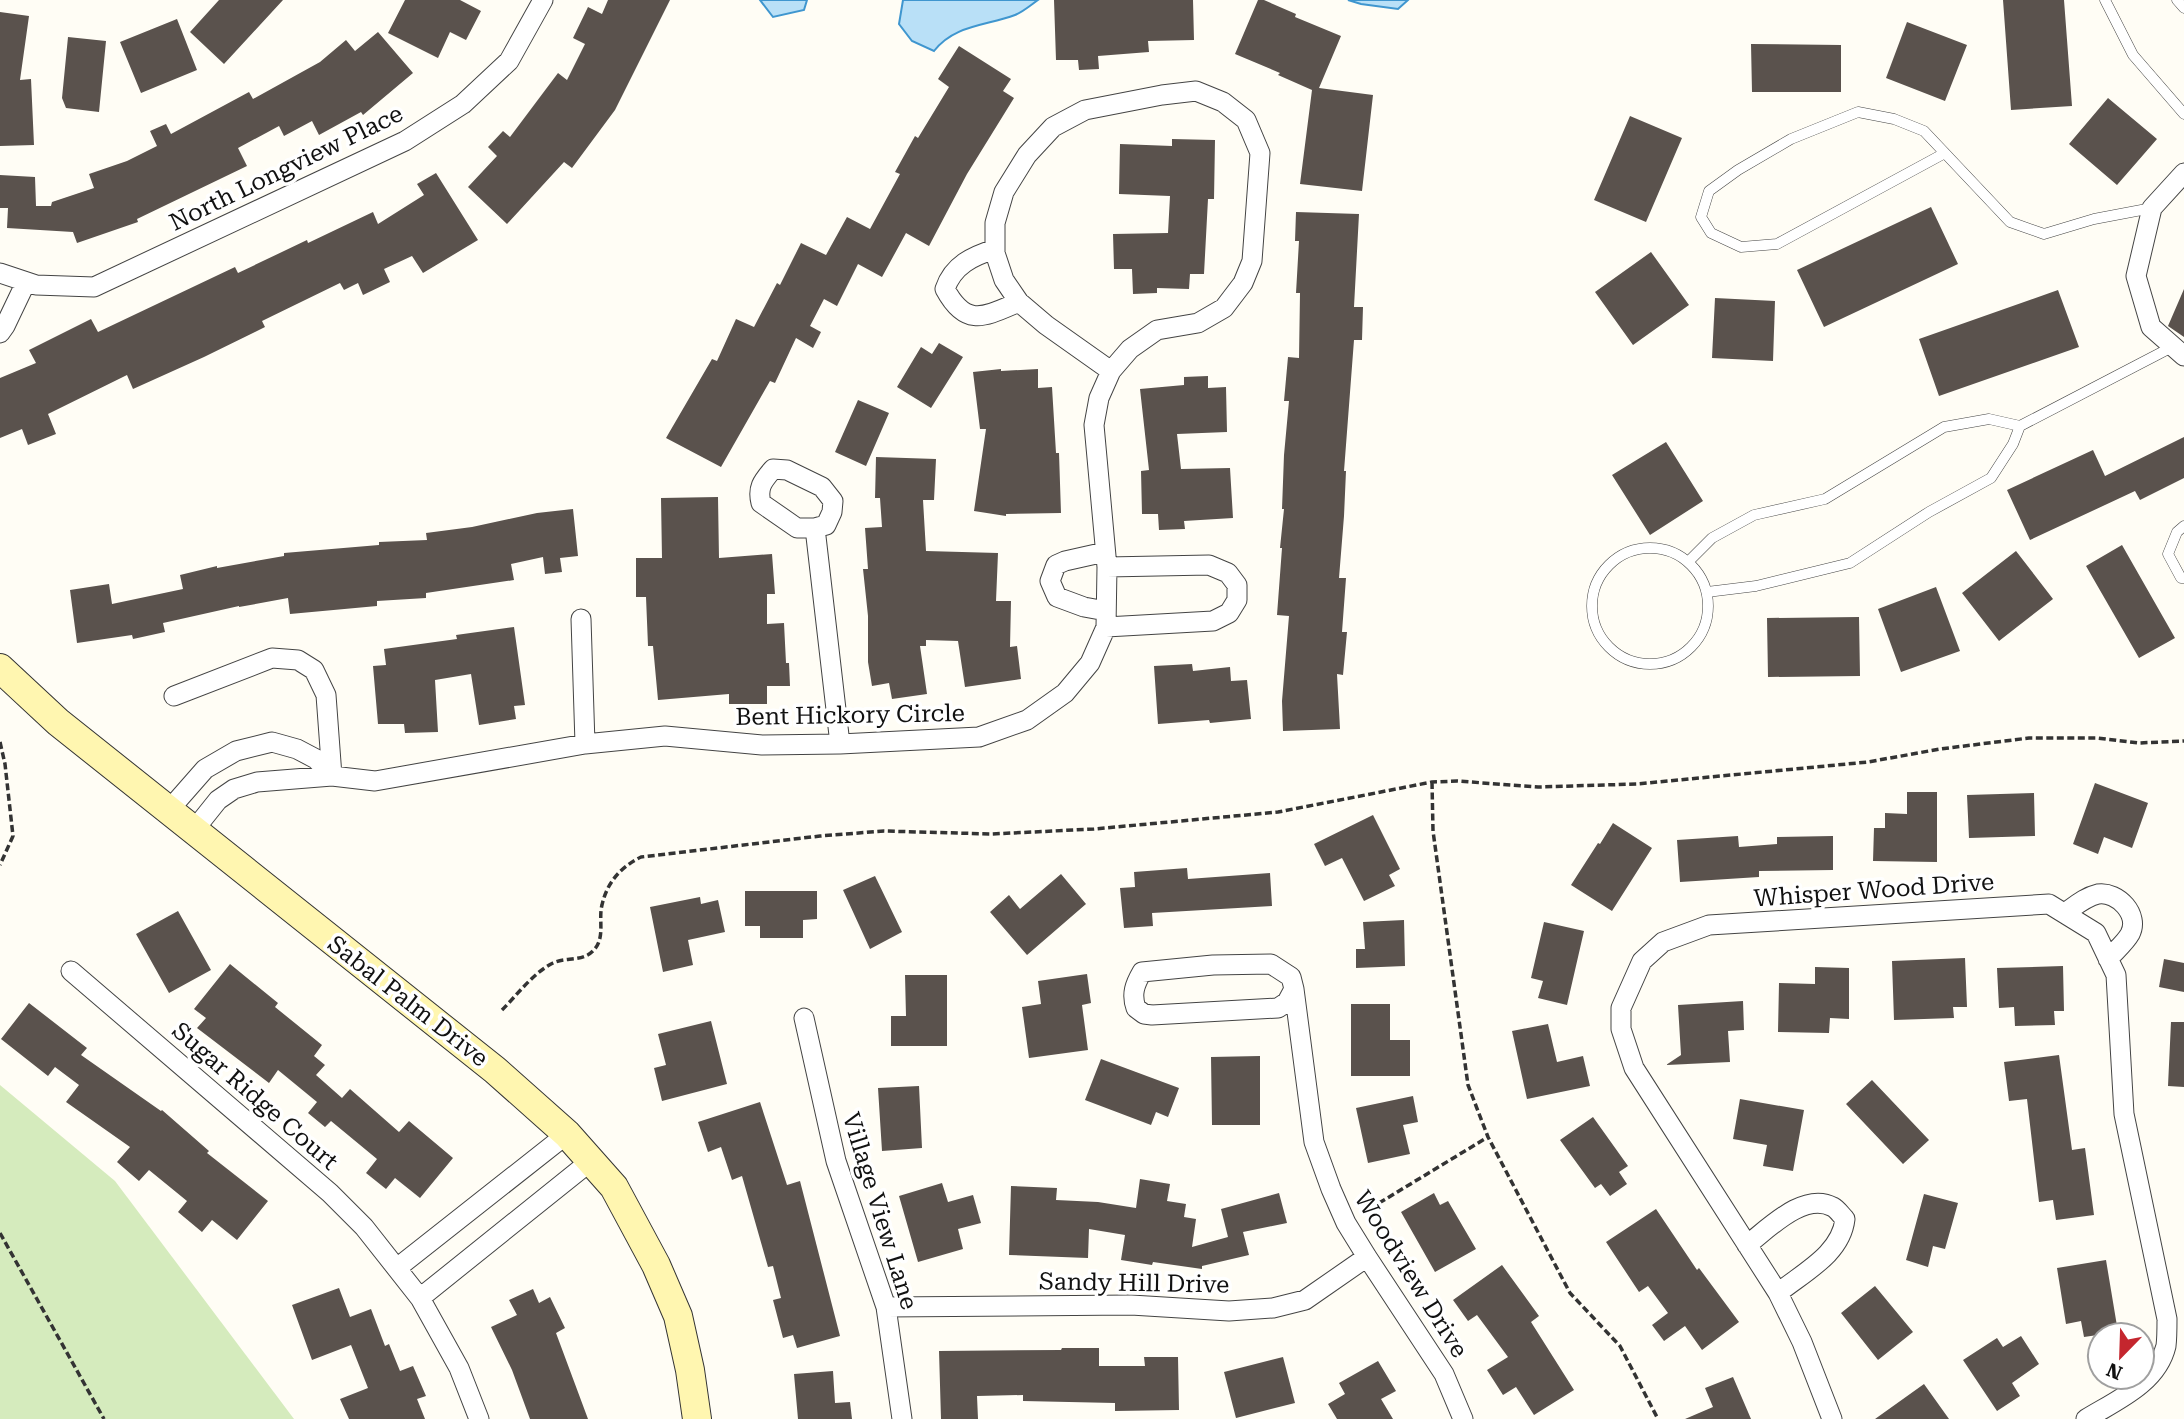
<svg xmlns="http://www.w3.org/2000/svg" width="2184" height="1419" viewBox="0 0 2184 1419" font-family="'Roboto Serif',serif">
<style>
.green{fill:#d5ebbd}
.water{fill:#b9e0f7;stroke:#3f96cf;stroke-width:2}
.building{fill:#5a524d}
.lines{fill:none;stroke-linecap:round;stroke-linejoin:round}
.lane-casing{stroke:#444;stroke-width:11}
.street-casing{stroke:#444;stroke-width:21}
.secondary-casing{stroke:#333;stroke-width:30}
.path{stroke:#333;stroke-width:3.5;stroke-dasharray:7 3.5;stroke-linecap:butt}
.lane{stroke:#fff;stroke-width:10}
.street{stroke:#fff;stroke-width:19}
.secondary{stroke:#fff6b0;stroke-width:28}
.labels{text-anchor:middle;stroke-width:7;stroke-linejoin:round;paint-order:stroke}
.street-label{font-size:24px;fill:#111;stroke:#fff}
</style>
<rect width="100%" height="100%" fill="#fffdf5"/>
<path class="green" d="M0 1085 115 1181 294 1419H0Z"/>
<path class="water" d="M760 0H807L804 10 773 17Z
M903 0H1038C1031 5 1023 12 1015 15 985 26 954 25 934 51L912 41 899 24Z
M1348 0H1408L1398 9 1361 4Z"/>
<path class="building" d="M219 0H283L224 64 190 32Z
M405 0H460L481 11 466 40 450 32 438 58 388 33Z
M608 0H670L615 110 572 168 564 162 507 224 468 187 497 156 488 147 503 131 510 137 558 73 567 80 585 44 573 38 588 7 602 14Z
M1054 0H1193L1194 40 1148 41 1149 52 1098 56 1099 69 1079 70 1078 60H1056Z
M1258 0H1264L1296 14 1295 17 1341 36 1319 88 1373 95 1362 191 1300 184 1312 90 1278 75 1280 73 1235 54Z
M2003 0H2064L2072 106 2011 110Z
M0 12 29 16 20 80 31 79 34 145 0 146Z
M177 19 197 70 141 93 120 42Z
M1907 22 1967 45 1945 101 1886 78Z
M378 32 413 73 363 115 361 112 319 135 312 121 284 136 279 126 238 148 247 166 137 219 138 222 77 243 73 232 7 228 8 208H0V175L35 177 36 206H51L52 202 94 188 89 174 127 161 157 146 150 131 166 124 171 134 249 92 253 99 320 62 346 40 355 51Z
M68 37 106 41 99 112 66 108 62 98Z
M1751 44 1841 45V92H1752Z
M959 46 1011 79 1003 91 1014 98 967 174 929 246 906 233 882 277 858 264 837 306 824 299 810 326 821 332 813 348 796 338 775 383 770 381 721 467 666 438 712 359 717 361 736 319 754 327 777 283 780 285 801 243 826 255 847 217 870 229 900 174 895 172 915 136 918 138 949 87 938 79Z
M2108 98 2157 139 2117 185 2069 144Z
M1630 116 1682 138 1646 222 1594 200Z
M1172 139 1215 140 1214 199H1208L1204 274H1190L1189 289 1157 288V293L1133 294 1132 269H1114L1113 234 1168 233 1170 196 1119 194 1120 144 1172 146Z
M436 173 478 240 423 273 412 256 384 269 390 282 363 295 358 283 344 290 340 283 262 321 265 327 204 357 133 389 127 375 48 414 56 434 28 445 22 429 0 438V378L36 363 29 350 91 319 98 332 235 267 238 273 307 240 308 243 373 212 378 224 424 195 417 184Z
M1931 207 1958 264 1824 327 1797 270Z
M1296 212 1359 214 1354 307H1363L1362 340H1354L1344 471H1346L1344 516 1339 578H1346L1342 632H1347L1343 675 1337 674 1340 729 1283 731 1282 701 1289 616 1277 615 1282 548H1280L1284 509H1282L1284 455 1289 401H1284L1288 357 1299 358 1300 293H1296L1299 241H1295Z
M1651 252 1689 305 1633 345 1595 292Z
M2184 289V337L2168 326Z
M2058 290 2079 347 1939 396 1919 339Z
M1715 298 1775 301 1773 361 1712 358Z
M939 343 963 357 931 408 897 387 921 347 932 354Z
M1001 369V371L1038 369V388L1052 387 1056 453H1059L1061 513 1006 514V516L974 511 986 429H980L973 372Z
M1208 376V388L1226 387 1227 432 1177 434 1181 469 1230 468 1233 518 1184 521 1185 529 1159 530 1158 514H1142L1141 471 1149 470 1140 389 1184 385V377Z
M858 400 889 413 866 466 835 452Z
M2184 437V478L2140 500 2135 491 2030 540 2007 490 2093 450 2105 476Z
M1666 442 1703 501 1650 535 1612 475Z
M876 457 936 459 934 500H923L926 551 998 553 996 601H1011L1010 647 1017 646 1021 679 965 687 958 641 926 640V646H920L927 694 892 699 889 683 872 686 868 662V616L863 569H868L865 528 882 527 880 498H875Z
M718 497 719 558 772 554 775 594H767V624L784 623 786 663H789L790 686H767V704H729V694L658 700 653 646H648L646 597H636V558H662L661 498Z
M573 509 578 556 560 558 562 572 545 574 543 557 511 564 514 580 426 593V598L377 601V606L290 614 288 598 239 607V606L163 623 165 632 133 639 132 635 77 643 70 590 109 584 112 604 183 589 180 575 217 566V568L284 556V553L379 545V542L427 540 426 533 472 527 537 513Z
M2122 545 2175 638 2139 658 2086 566Z
M2016 551 2053 599 1999 641 1962 593Z
M1936 587 1960 651 1901 672 1878 609Z
M1859 617 1860 676 1768 677 1767 618Z
M514 627 525 705 514 706 516 719 479 725 471 674 435 680 438 732 405 733 404 724H378L373 666 386 665 384 649 457 639 456 635Z
M1192 664 1193 671 1230 667 1231 681 1247 680 1251 719 1210 723 1209 720 1158 724 1154 666Z
M2095 783 2148 803 2132 848 2104 837 2098 854 2073 844Z
M1907 792H1937V862L1873 861 1874 828H1885V813L1907 814Z
M2034 793 2035 836 1969 838 1967 795Z
M1373 815 1400 869 1389 875 1395 886 1364 901 1342 858 1325 866 1314 844Z
M1613 823 1652 848 1612 911 1571 885 1598 843 1600 844Z
M1738 836 1739 847 1777 844V837L1833 836V870L1759 871V877L1680 882 1677 840Z
M1187 868 1188 879 1270 873 1272 906 1152 913 1153 926 1124 928 1120 888 1135 887 1134 872Z
M1061 874 1086 904 1027 955 990 912 1009 895 1020 909Z
M875 876 902 932 870 949 843 890Z
M745 891H817V919L803 920V938H760V926H745Z
M700 897 701 904 718 900 725 932 688 940 693 965 663 972 650 907Z
M178 911 211 970 169 993 136 934Z
M1404 920 1405 966 1356 968V949H1365L1363 922Z
M1544 922 1584 931 1567 1005 1538 998 1543 981 1531 978Z
M1965 958 1967 1007H1953L1954 1018 1894 1020 1892 961Z
M2164 959 2184 963V992L2159 987Z
M230 964 278 1003 275 1007 322 1045 314 1056 325 1065 316 1075 342 1098 350 1089 399 1132 409 1121 453 1158 420 1198 395 1178 386 1189 366 1173 377 1159 331 1121 325 1127 308 1113 317 1102 278 1070 269 1083 197 1028 206 1018 194 1009Z
M2063 966 2064 1011H2054L2055 1025 2015 1026 2014 1007 1999 1008 1997 968Z
M1815 967 1849 968V1019L1830 1018 1829 1033 1778 1032 1779 983 1815 984Z
M1087 974 1091 1003 1082 1005 1088 1050 1029 1058 1022 1007 1041 1004 1038 981Z
M905 975H947V1046H891V1016H906Z
M1743 1001 1744 1030 1728 1031 1730 1062 1666 1065 1681 1055 1678 1005Z
M29 1003 87 1048 81 1055 161 1111 162 1110 209 1151 207 1153 268 1201 237 1240 212 1220 202 1232 178 1212 187 1201 149 1170 139 1181 117 1162 130 1147 66 1102 79 1085 55 1067 48 1076 1 1039Z
M1351 1004H1390V1040H1410V1076H1351Z
M711 1021 727 1084 662 1101 654 1068 666 1065 658 1034Z
M2171 1022H2184V1087L2168 1086Z
M1548 1024 1557 1062 1583 1056 1590 1086 1527 1099 1512 1031Z
M2059 1055 2072 1150 2085 1148 2094 1215 2056 1220 2053 1200 2039 1202 2027 1099 2009 1101 2004 1062Z
M1260 1056V1125H1212L1211 1057Z
M1101 1059 1179 1088 1168 1117 1156 1112 1151 1125 1085 1100Z
M1872 1080 1929 1140 1903 1164 1846 1104Z
M919 1086 922 1148 882 1151 878 1088Z
M1413 1096 1418 1122 1403 1125 1410 1154 1368 1163 1356 1108Z
M1740 1099 1804 1110 1793 1171 1763 1166 1767 1145 1733 1139Z
M760 1102 787 1185 800 1181 840 1336 797 1348 793 1335 783 1338 773 1300 781 1298 773 1266 768 1267 742 1176 732 1180 721 1147 708 1152 698 1122Z
M1593 1117 1628 1166 1619 1172 1627 1184 1610 1196 1601 1184 1595 1188 1560 1140Z
M1140 1179 1170 1184 1167 1201 1186 1204 1184 1217 1196 1219 1192 1247 1228 1237 1221 1209 1279 1193 1287 1223 1243 1232 1249 1255 1202 1266V1269L1153 1262 1152 1265 1121 1260 1125 1235 1089 1229 1088 1258 1009 1255 1011 1186 1057 1188 1056 1200 1098 1202 1136 1208Z
M942 1183 948 1202 973 1195 981 1223 958 1229 963 1249 918 1262 899 1196Z
M1434 1193 1440 1205 1448 1201 1476 1249 1435 1272 1401 1212Z
M1924 1194 1958 1203 1945 1249 1933 1246 1928 1267 1906 1260Z
M1656 1209 1697 1270 1699 1268 1739 1322 1702 1350 1685 1326 1664 1341 1652 1325 1668 1313 1648 1286 1639 1292 1606 1242Z
M2106 1260 2118 1332 2084 1337 2081 1321 2066 1324 2057 1268Z
M1502 1265 1539 1316 1531 1322 1574 1390 1534 1415 1516 1387 1503 1395 1487 1370 1508 1357 1477 1315 1468 1321 1453 1300Z
M1875 1286 1913 1332 1878 1360 1841 1313Z
M339 1288 350 1317 371 1309 385 1346 389 1344 400 1371 413 1366 426 1396 417 1399 425 1419H349L340 1399 368 1388 351 1345 312 1360 292 1305Z
M533 1289 539 1303 550 1297 565 1328 556 1333 588 1419H530L512 1370 491 1327 517 1315 509 1300Z
M2021 1336 2039 1364 2012 1383 2020 1396 1997 1411 1963 1360 1997 1338 2003 1347Z
M1062 1348H1099V1366H1145L1144 1357H1178L1179 1410 1115 1411V1403L1023 1401V1395L977 1396 978 1419H941L939 1351 1061 1350Z
M1283 1357 1295 1403 1236 1418 1224 1372Z
M1378 1361 1396 1391 1381 1399 1393 1419H1337L1328 1404 1345 1394 1339 1383Z
M833 1371 835 1403 850 1402 852 1419H798L794 1374Z
M1733 1377 1751 1419H1685L1713 1407 1705 1388Z
M1924 1384 1949 1419H1875Z"/>
<g class="lines">
<defs>
<path id="lane" d="M2105 0 2133 55 2184 114
M2177 0 2184 8
M1945 153 1777 244 1741 247 1711 233 1701 217 1709 191 1738 170 1791 139 1858 112 1894 119 1924 131 2010 222 2044 234 2094 219 2152 208
M2184 526 2177 532 2168 554 2181 578H2184
M1592 606a58 58 0 1 1 116 0a58 58 0 1 1-116 0Z
M1688 562 1712 538 1754 515 1825 499 1944 427 1989 419 2020 426 2172 347
M1707 592 1756 586 1850 563 1929 512 1991 478 2013 444 2020 426"/>
<path id="street" d="M2184 173 2152 208 2136 276 2151 327 2184 356
M995 249C973 256 953 265 945 289 966 328 984 317 1019 302
M0 273 36 285 94 287 405 141 463 104 509 61 543 0
M0 333 5 326 26 282
M815 528H797L761 503C757 487 763 481 773 469L787 470 822 487 833 501 832 512 826 525 815 528 840 744
M1105 552 1065 561 1056 565 1050 581 1057 597 1084 607 1106 611
M581 619 585 744
M1106 627 1213 621 1229 613 1237 600V585L1228 573 1209 565 1107 567
M174 696 272 658 298 660 314 670 326 695 332 776
M169 810 205 769 236 751 272 742 297 749 316 759 332 776
M194 830 218 800 234 789 257 782 332 776 375 781 585 744 665 736 762 745 840 744 979 737 1027 720 1065 693 1090 663 1106 627 1107 567 1094 425 1099 398 1111 371 1130 349 1157 330 1198 323 1224 308 1243 283 1252 261 1260 153 1246 120 1223 102 1196 91 1162 95 1085 110 1053 127 1027 155 1004 192 995 223V253L1004 280 1019 302 1046 325 1111 371
M2065 913C2075 906 2085 897 2098 894 2118 891 2140 915 2130 934 2125 943 2115 951 2108 959
M71 971 330 1193 364 1227 420 1298 459 1368 479 1419
M1294 989 1287 1002 1278 1008 1152 1015 1144 1014 1136 1008C1131 994 1135 984 1142 972L1213 965 1271 964 1291 977 1294 989 1314 1142 1331 1189 1346 1223 1367 1257 1444 1374 1463 1419
M804 1018 836 1161 886 1307 902 1419
M1747 1245C1768 1229 1804 1191 1833 1207 1837 1209 1841 1215 1845 1219 1841 1254 1804 1272 1778 1293
M397 1268 567 1134
M420 1298 592 1160
M886 1307 1131 1305 1229 1311 1273 1308 1305 1300 1367 1257
M1832 1419 1802 1342 1778 1293 1634 1068 1621 1029V1008L1642 961 1663 942 1709 925 2049 904 2096 933 2116 975 2124 1114 2167 1319C2167 1328 2167 1338 2166 1346 2157 1384 2115 1401 2086 1419"/>
<path id="secondary" d="M0 668 58 722 495 1070 567 1134 614 1187 656 1265 678 1316 690 1370 697 1419"/>
</defs>
<use href="#lane" class="lane-casing"/>
<use href="#street" class="street-casing"/>
<use href="#secondary" class="secondary-casing"/>
<path class="path" d="M0 742 5 764 13 836 0 865
M1432 782 1433 831 1468 1085 1488 1137 1570 1293 1620 1346 1658 1419
M502 1010C517 995 533 973 553 963 565 957 582 962 593 951 606 938 598 920 602 905 607 882 621 867 641 857L820 836 884 831 992 834 1094 829 1278 812 1432 782 1457 781 1538 787 1637 784 1868 762 1940 749 2029 738H2097L2139 743 2184 741
M1361 1214 1488 1137
M0 1233 104 1419"/>
<use href="#lane" class="lane"/>
<use href="#street" class="street"/>
<use href="#secondary" class="secondary"/>
</g>
<g class="labels">
<g class="street-label">
<text transform="translate(286 168) rotate(-26)" y="8">North Longview Place</text>
<text transform="translate(850 715) rotate(-1)" y="8">Bent Hickory Circle</text>
<text transform="translate(1874 890) rotate(-4)" y="8">Whisper Wood Drive</text>
<text transform="translate(408 1001) rotate(38)" y="8">Sabal Palm Drive</text>
<text transform="translate(255 1096) rotate(41)" y="8">Sugar Ridge Court</text>
<text transform="translate(880 1211) rotate(73)" y="8">Village View Lane</text>
<text transform="translate(1411 1274) rotate(58)" y="8">Woodview Drive</text>
<text transform="translate(1134 1283) rotate(1)" y="8">Sandy Hill Drive</text>
</g>
</g>
<g transform="translate(2121 1356) rotate(203)"><circle r="33" fill="#ffffff" stroke="#a0a0a0" stroke-width="2"/>
<path d="M0-5L12 26L0 18L-12 26Z" fill="#c4262e"/>
<text y="-10" font-size="19" font-weight="bold" text-anchor="middle" fill="#111111">N</text>
</g>
</svg>
